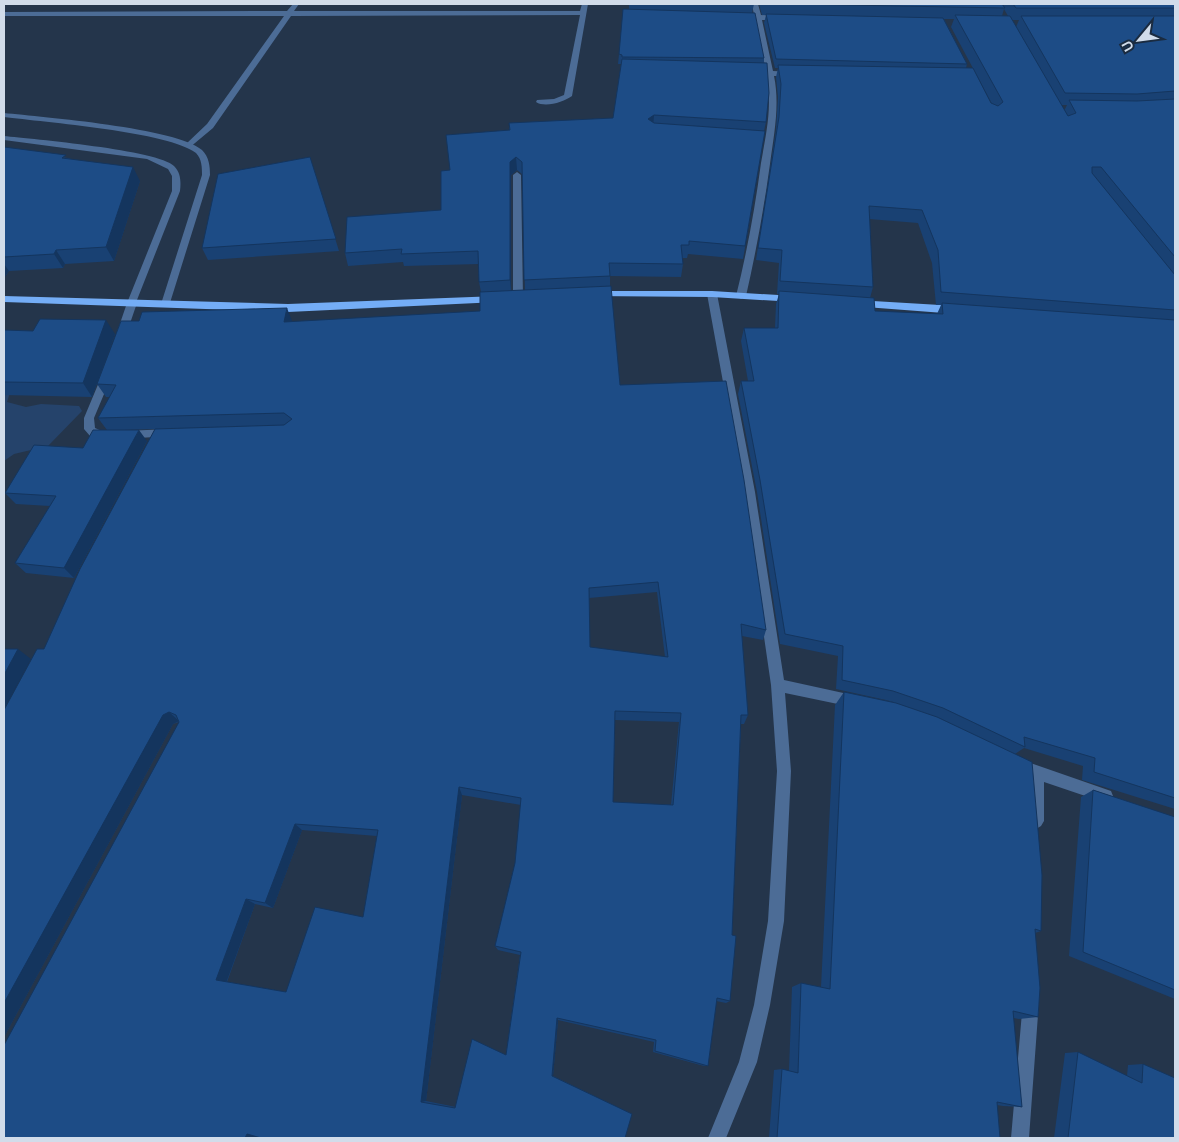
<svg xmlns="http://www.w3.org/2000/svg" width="1179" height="1142" viewBox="0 0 1179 1142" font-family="'DM Sans',sans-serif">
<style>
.green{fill:#25436b}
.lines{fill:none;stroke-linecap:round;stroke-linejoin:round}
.service{fill:#4c6c96;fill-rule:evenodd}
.minor{fill:#4c6c96;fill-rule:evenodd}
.tertiary{fill:#4c6c96;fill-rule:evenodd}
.trunk{fill:#74adf6;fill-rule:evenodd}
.wall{fill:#194173;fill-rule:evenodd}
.shaded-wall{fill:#14355e}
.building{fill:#1d4c86;stroke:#14355e;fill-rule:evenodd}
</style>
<rect width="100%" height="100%" fill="#24354b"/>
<path class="green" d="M4 386H12L7 402 26 407 41 404 79 406 82 411 48 446 14 454 4 461Z"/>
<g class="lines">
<path class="service" d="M293 4H299L294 11H580L582 4H588L572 96C564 102 545 108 536 102L537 100 554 99 564 95 580 15 291 16 213 128 189 148 185 146 186 144 207 124 284 16H4V12L287 11Z"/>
<path class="minor" d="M752 4H758L761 15 780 16 783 18 780 20H762L773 71 792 72 796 74 792 76H774C780 105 774 134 770 164 764 208 756 252 746 296L741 299 736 296C747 252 755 208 761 163 766 134 773 105 766 76L752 75 748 73 752 71H766L755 19H740L737 17 740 15H754Z
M517 172 521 175 523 298 518 301 513 298V175Z
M712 291 717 294 755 492 784 680 857 696 862 697 864 702 862 707 857 708 785 693 791 771 784 921 770 1005 757 1062 726 1138H708L739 1062 754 1005 768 921 777 771 771 685 743 492 707 294Z
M132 300 137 303 125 338 124 340H116L115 338 127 303Z
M107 371 112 375 94 418 95 428 104 432 168 429 174 433 172 436 104 440 90 436 84 429V418L102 375Z
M1019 759 1111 791 1113 796 1111 801 1106 803 1044 782V821L1041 826 1036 829 1031 826 1028 821 1030 777 1014 771 1012 766 1014 761Z
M1031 993 1037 995 1039 1001 1029 1138H1011L1023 1001 1025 995Z"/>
<path class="tertiary" d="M4 113C43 117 177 128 202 150 209 157 210 166 210 175L169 306 166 307 161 304 202 175C202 168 202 159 196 153 170 132 43 122 4 117Z
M4 136C32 139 159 150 174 166 181 173 181 182 180 191L135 305 132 306 127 303 172 191V176L168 169 147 159 4 140Z"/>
<path class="trunk" d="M594 291H712L795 296 800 299 795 302 712 297 590 296 589 294Z
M4 296 288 304 498 296 503 299 498 302 288 312 4 302Z
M856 300 957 306 962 310 957 314 852 306V302Z"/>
</g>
<path class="wall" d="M629 4H754L752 13 764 58V63L766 122 764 131H765L743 259 688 254 687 258H682L683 264 681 277 610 276V286L620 385 766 630 763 640 742 636 748 715 744 724H741L732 935 730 1001 726 1003 716 1001 708 1066H704L653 1052 654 1042 558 1020 553 1076 632 1114 256 1137 255 1138H4L179 722 173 724 4 1037V710L44 649 155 429 124 430 147 441 74 578 26 573 15 563 50 506 16 504 5 493 83 448 107 430 98 418 110 397H106L97 384 292 321V322L480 311 481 292 479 282V264L404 266 403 262 348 266 345 253 441 210 450 170 509 130V123L613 118 621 64H618L619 54 629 9ZM517 170 522 174 525 290 511 291V175ZM657 592 665 657 590 647 589 598ZM615 720 679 722 671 805 613 802ZM462 795 521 805 515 863 495 946 498 950 520 955 506 1054 456 1107 426 1101ZM302 830 377 836 363 917 286 992 227 982 255 904 273 908Z
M759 4H1175V809L1082 780 1083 766 1024 748 1015 754 1041 931 1035 933 1038 1017 1019 1019 1013 1018 1022 1107 1003 1106 997 1105 1000 1138H769L774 1070 782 1069 789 1071 792 987 801 983 821 987 835 705 844 692 893 702 886 700 836 689 838 656 780 644 757 492 738 394 741 381H748L741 341 744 328H775L776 304 779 294H777L779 263 756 260 776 130 778 97 776 77 778 68H775L764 23 766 15H762ZM1004 9 1008 16H1002ZM944 19H954L951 27 992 104 966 68 967 64ZM1012 20H1019L1016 27ZM1061 105H1067L1064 111ZM869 219 918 223 932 263 936 305H941L937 314 875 311 870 298 873 287Z
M4 147 68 158 140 181 114 261 65 264 63 268 9 271 4 278Z
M310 157 339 251 208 260 202 248Z
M4 330 115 334 92 397 4 395Z
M1093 790 1175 817V999L1069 956 1081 797Z
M1078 1052 1127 1076 1128 1065 1143 1064 1175 1138H1054L1065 1053Z"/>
<path class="shaded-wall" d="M654 115 653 128 648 119Z
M516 157 517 170 511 175V293L510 280V162Z
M133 167 140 181 114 261 106 247Z
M56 250 65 264 63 268 54 254Z
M4 264 9 271 4 278Z
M287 308 292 321 289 335 284 322Z
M106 320 115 334 92 397 83 383Z
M139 430 147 441 74 578 64 568Z
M18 649 31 659 4 709V675Z
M169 712 179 721 173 724 4 1037V1003L163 715Z
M459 787 462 795 426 1101 421 1102Z
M295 824 302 830 273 908 265 903Z
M246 899 255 904 226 983 216 980Z
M557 1018 558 1020 553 1076H552Z
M258 1132 255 1138H245L247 1134Z"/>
<path class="building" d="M794 4H1002L1005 8Z
M1013 4H1175V8H1016Z
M623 9 755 13 764 58 622 57V55L619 54Z
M766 14 943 18 967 64 776 59Z
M955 15 1010 16 1068 116 1076 113 1069 100 1137 101 1175 99V257L1101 167H1092V173L1175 275V310L941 292 938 250 922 210 869 206 873 287 780 281 782 250 758 248 779 117 781 84 778 65 973 68 991 103 998 106 1003 102Z
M1021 16H1175V91L1137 94 1065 93Z
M622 59 767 63 769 93 766 122 654 115 648 119 654 123 765 131 745 246 689 241V245H681L683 264 609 263 610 276 524 280 522 162 516 157 510 162V280L479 282 478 251 401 254 402 249 345 253 347 217 441 210V171L450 170 446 135 510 130 509 123 613 118Z
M4 147 66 155 62 158 133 167 106 247 56 250 54 254 4 257Z
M310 157 336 239 202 248 218 174Z
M611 286 620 385 726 381 744 480 766 630 741 624 748 715H741L732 935 736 936 730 1001 717 998 708 1066 655 1051 656 1040 557 1018 552 1076 632 1114 625 1138H261L247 1134 245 1138H4V1045L179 722 176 715 169 712 163 715 4 1003V710L37 649H44L80 569 155 429 284 425 292 419 284 413 98 418 116 385 97 384 121 321H139L142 312 287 308 284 322 480 311V292ZM658 582 668 657 590 647 589 588ZM615 711 681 713 673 805 613 802ZM459 787 521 798 515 863 495 946 521 952 506 1055 472 1039 455 1108 421 1102ZM295 824 378 830 363 917 315 907 286 992 216 980 246 899 265 903Z
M779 291 874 298 875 311 943 314 942 303 1175 320V798L1094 772 1095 758 1024 737 1025 747 943 708 893 691 842 680 843 646 785 634 760 480 741 381H754L744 328H778Z
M40 319 106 320 83 383 4 382V330L33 331Z
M93 430H139L64 568 15 563 56 496 5 493 34 445 83 448Z
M4 649H18L4 675Z
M844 692 896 703 937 717 1032 762 1042 875 1041 931 1035 929 1040 988 1038 1017 1013 1011 1022 1107 997 1102 1000 1138H777L782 1069 798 1073 801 983 830 989Z
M1093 790 1175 817V990L1083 952Z
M1078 1052 1142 1083 1143 1064 1175 1078V1138H1068Z"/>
<rect width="1179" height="1142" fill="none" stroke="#d1dcea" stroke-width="10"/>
<g transform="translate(1139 40) rotate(241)" stroke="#1a2b40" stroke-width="4" paint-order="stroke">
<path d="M0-4L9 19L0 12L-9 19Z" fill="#d1dcea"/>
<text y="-8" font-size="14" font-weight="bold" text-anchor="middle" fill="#d1dcea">U</text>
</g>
</svg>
